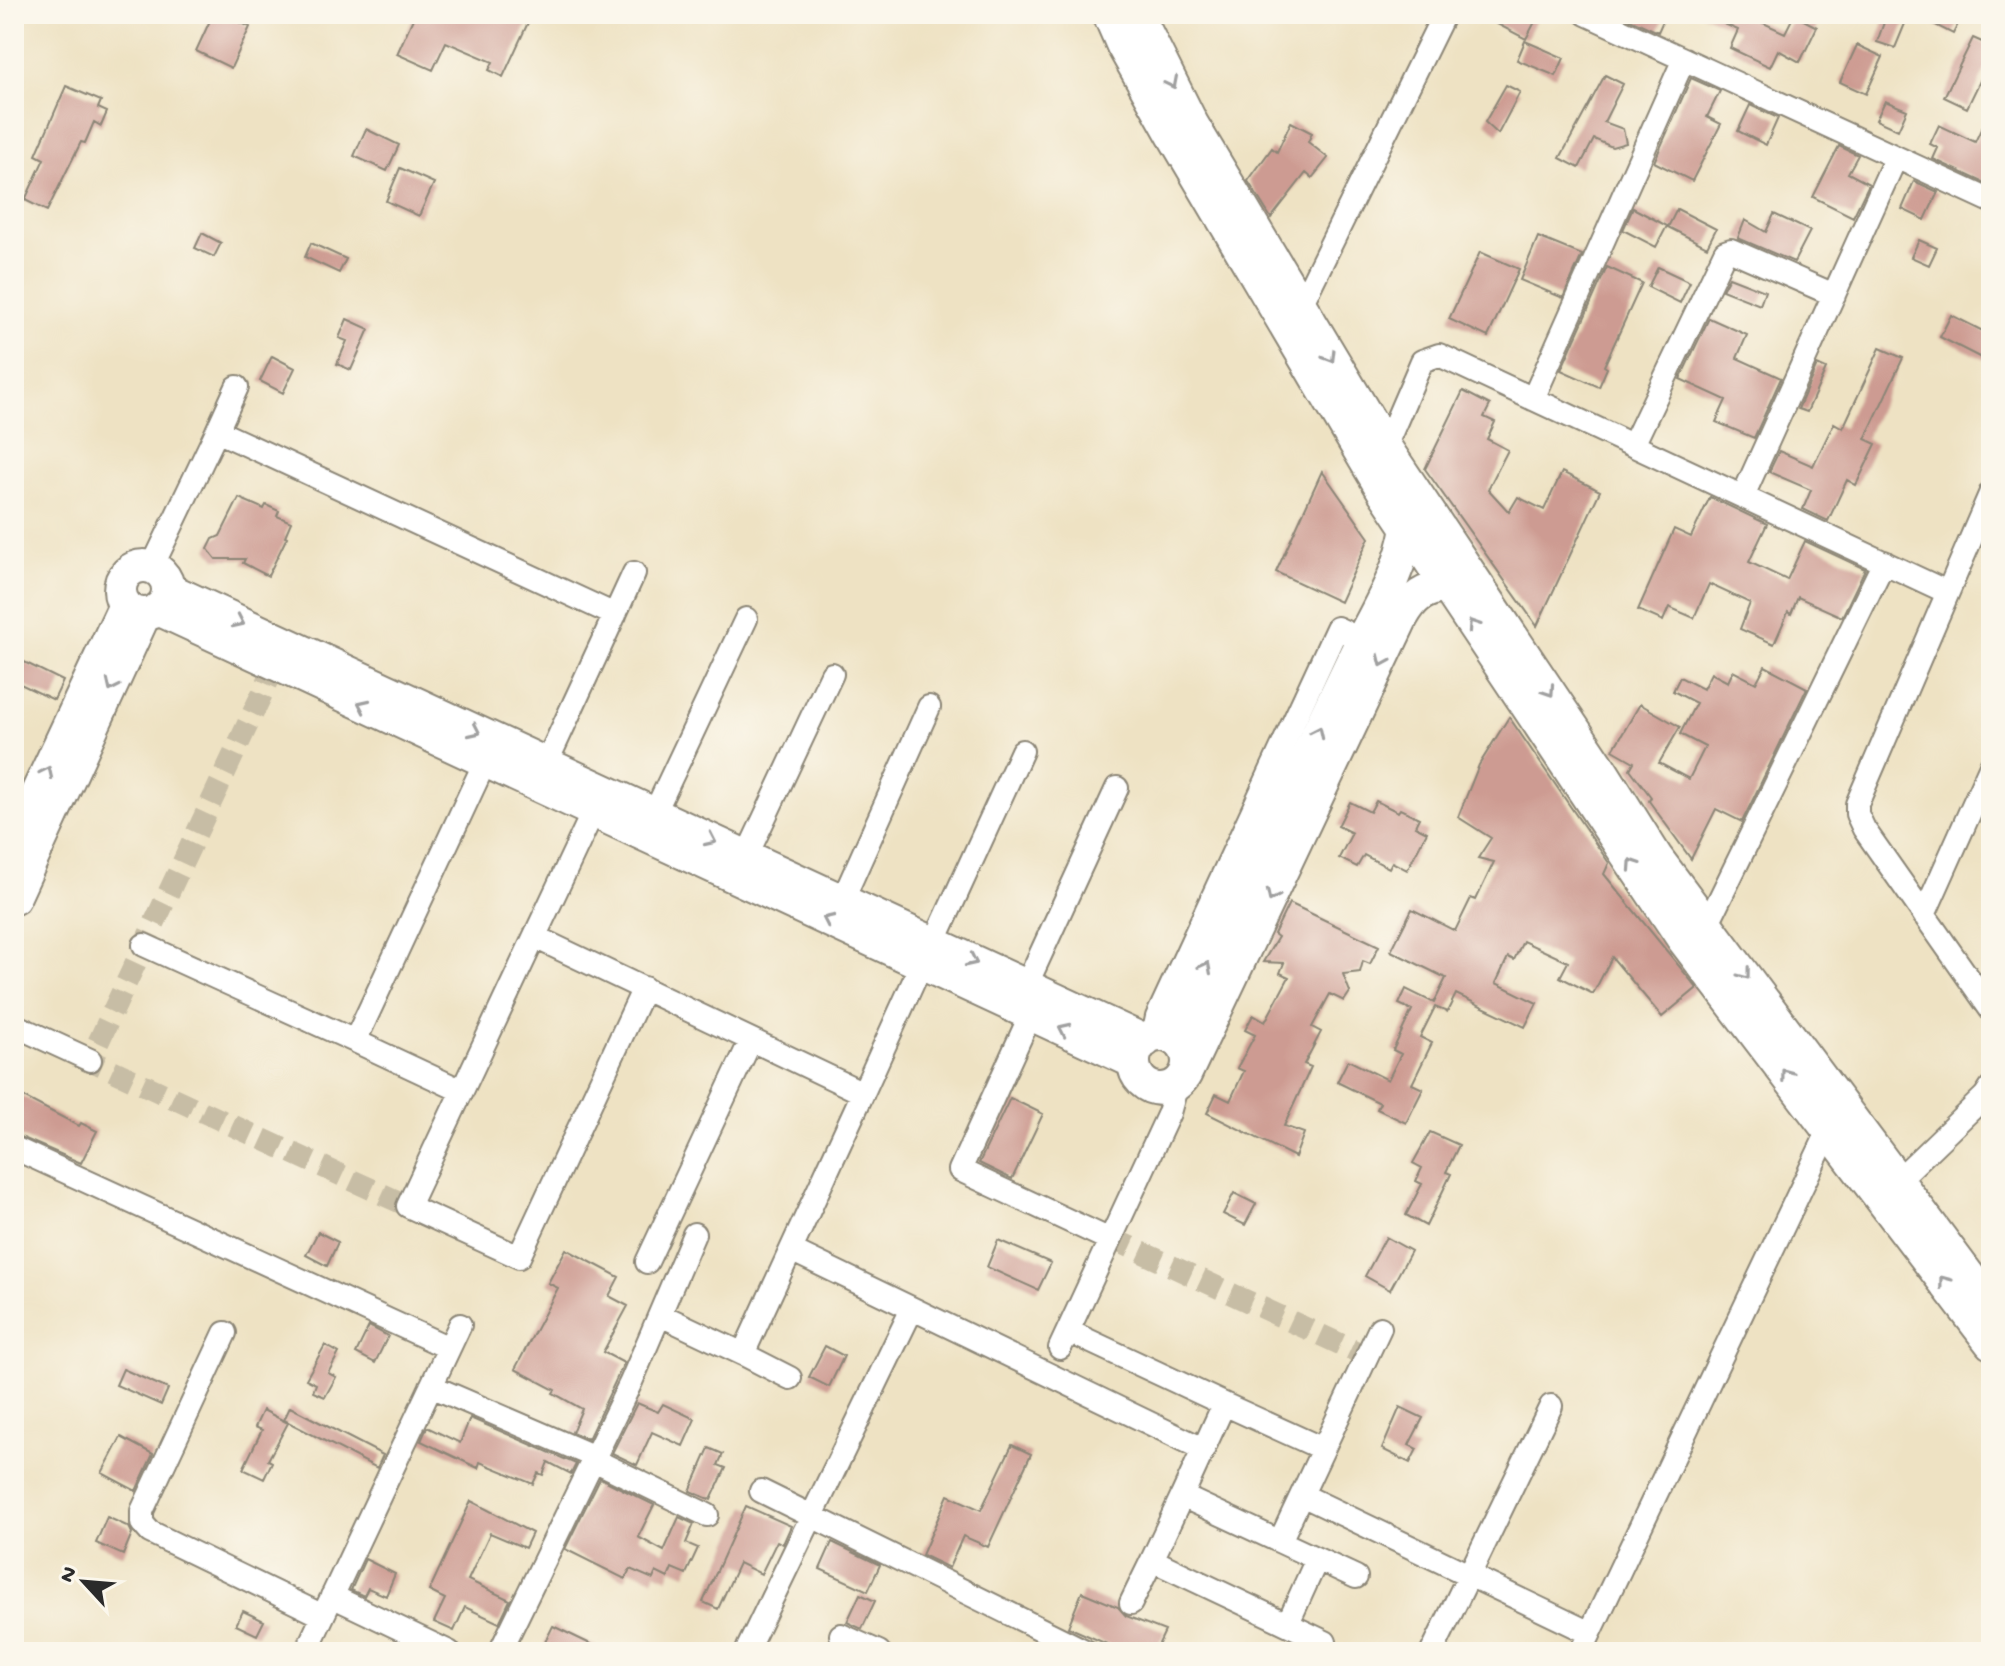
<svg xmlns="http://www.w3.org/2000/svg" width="2005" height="1666" viewBox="0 0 2005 1666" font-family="'Gochi Hand',sans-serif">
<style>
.building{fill:#cd9b92}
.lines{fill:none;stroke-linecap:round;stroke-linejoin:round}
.street-tunnel{stroke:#c7bda5;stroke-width:22;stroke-dasharray:22 11;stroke-linecap:butt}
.street-casing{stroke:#8c8677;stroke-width:26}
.secondary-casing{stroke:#8c8677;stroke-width:36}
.street{stroke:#fff;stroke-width:22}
.secondary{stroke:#fff;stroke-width:32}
.oneway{stroke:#a0a0a0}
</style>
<rect width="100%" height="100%" fill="#fbf7ec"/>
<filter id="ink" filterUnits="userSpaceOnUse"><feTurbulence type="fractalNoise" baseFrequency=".0125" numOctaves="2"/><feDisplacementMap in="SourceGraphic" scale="16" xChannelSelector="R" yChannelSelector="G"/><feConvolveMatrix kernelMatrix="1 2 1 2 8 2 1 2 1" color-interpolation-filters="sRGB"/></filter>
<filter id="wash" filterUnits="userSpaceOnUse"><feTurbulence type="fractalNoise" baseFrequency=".006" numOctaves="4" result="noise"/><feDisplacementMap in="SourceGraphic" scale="32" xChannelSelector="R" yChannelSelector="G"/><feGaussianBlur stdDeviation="1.8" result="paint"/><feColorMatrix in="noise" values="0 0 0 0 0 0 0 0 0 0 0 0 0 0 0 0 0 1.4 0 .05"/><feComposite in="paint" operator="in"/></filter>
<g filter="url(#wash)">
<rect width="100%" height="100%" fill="#eee2c3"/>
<g id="blocks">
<path class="building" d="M213 14H223L250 27 231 68 196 51Z
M415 14H532L503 77 489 70 493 62 446 42 433 70 397 54Z
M1478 14H1529L1537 18 1526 39Z
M1619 14H1666L1658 32Z
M1702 14H1744L1785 33 1794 15 1817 27 1800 62 1778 50 1770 67 1730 48 1738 30Z
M1887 14H1909L1895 48 1877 42Z
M1914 14H1963L1953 34Z
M1973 38 1991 46V58L1967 108 1944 97Z
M1525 41 1564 58 1556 76 1517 60Z
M1857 45 1883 57 1866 94 1840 82Z
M1605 75 1623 84 1604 122 1623 129 1626 143 1612 147 1594 139 1579 168 1560 158Z
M1691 78 1720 91 1707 117 1721 124 1692 181 1654 162Z
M1506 85 1520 92 1498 134 1485 122Z
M66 86 101 101 98 108 107 112 101 126 94 122 85 143 81 142 47 211 25 200 44 159 36 155Z
M1885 101 1907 110 1898 130 1876 120Z
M1750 105 1778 118 1766 145 1738 131Z
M1991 108V186L1933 159 1938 148 1930 144 1939 125 1975 142Z
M1291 122 1312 133 1308 142 1328 158 1312 178 1306 173 1271 218 1248 181 1272 148 1277 152Z
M366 129 399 145 387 171 354 156Z
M1839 146 1858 155 1848 173 1869 184 1853 217 1813 197Z
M400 168 434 183 419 216 386 201Z
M1914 181 1938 192 1925 220 1902 209Z
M1633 208 1667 226 1656 247 1623 230Z
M1677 209 1716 229 1707 247 1668 227Z
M1774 214 1810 231 1794 262 1738 238 1745 220 1766 232Z
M202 233 221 243 214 257 195 248Z
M1538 237 1582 255 1563 298 1520 280Z
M1919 240 1937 248 1929 265 1911 257Z
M311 243 346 259 339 273 305 257Z
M1480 252 1519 269 1488 337 1449 319Z
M1607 267 1642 283 1604 366 1607 368 1599 387 1561 370Z
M1658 267 1690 282 1680 303 1648 287Z
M1729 277 1765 291 1760 305 1722 290Z
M1951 315 1991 335V363L1940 337Z
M1709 318 1747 335 1737 358 1781 378 1754 438 1716 422 1726 400 1680 379Z
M347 319 369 329 351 370 337 364 347 341 339 338Z
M1880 348 1903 358 1865 439 1876 444 1856 485 1847 480 1828 521 1803 509 1811 490 1769 472 1779 451 1813 466 1834 423 1843 428Z
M272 356 295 368 283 393 260 381Z
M1817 365 1826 369 1807 412 1798 409Z
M1463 391 1490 405 1484 417 1495 422 1487 439 1508 450 1488 489 1509 512 1518 497 1544 510 1562 472 1600 491 1537 626 1425 469Z
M1322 471 1369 538 1340 602 1276 572Z
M1710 497 1767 524 1749 562 1787 580 1805 541 1865 569 1842 617 1798 597 1791 614 1788 612 1774 644 1740 629 1750 603 1709 584 1694 618 1669 607 1663 621 1638 610 1674 529 1691 537Z
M239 498 264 509 266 505 279 511 277 516 291 522 285 536 287 537 268 576 243 563 245 559H216L208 549 213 539 220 536Z
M14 657 63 681 54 700 14 681Z
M1765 666 1807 688 1742 822 1716 809 1691 859 1649 801 1651 797 1630 769 1634 762 1613 750 1640 704 1680 727 1659 763 1689 779 1705 747 1680 734 1696 703 1673 691 1680 677 1703 689 1711 673 1728 682 1733 671 1756 683Z
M1509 717 1609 863 1604 874 1697 988 1662 1017 1612 957 1593 994 1560 977 1568 962 1523 941 1514 960 1508 957 1496 983 1537 1003 1525 1027 1456 994 1447 1012 1435 1007 1420 1037 1432 1043 1412 1084 1423 1089 1406 1123 1377 1109 1380 1103 1337 1082 1348 1060 1388 1080 1401 1054 1393 1050 1412 1010 1399 1004 1406 989 1434 1003 1446 978 1391 951 1412 909 1455 931 1471 898 1476 900 1494 862 1478 858 1491 838 1458 817 1479 765Z
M1376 801 1398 812 1400 809 1419 818 1415 826 1427 832 1407 870 1392 862 1389 868 1364 855 1357 867 1339 858 1352 833 1338 826 1350 802 1370 812Z
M1289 903 1379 946 1370 964 1363 961 1360 972 1343 974 1350 992 1344 1001 1330 994 1312 1027 1321 1032 1304 1064 1311 1067 1284 1126 1304 1133 1295 1157 1207 1113 1216 1094 1230 1101 1244 1071 1237 1068 1255 1035 1245 1030 1253 1015 1265 1022 1289 977 1280 973 1284 963 1263 962 1278 937 1274 934Z
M14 1092 79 1126 81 1123 97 1131 81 1163 14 1134Z
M1010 1098 1043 1114 1012 1179 979 1163Z
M1430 1132 1459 1145 1446 1172 1451 1174 1426 1226 1406 1215 1422 1184 1416 1181 1422 1168 1413 1163Z
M1234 1193 1256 1204 1245 1225 1223 1214Z
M318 1232 338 1242 327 1266 306 1255Z
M1386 1237 1411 1251 1390 1290 1365 1276Z
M998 1240 1051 1263 1038 1290 987 1267Z
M566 1249 619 1277 609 1296 628 1306 603 1352 624 1363 588 1439 572 1432 582 1409 553 1393 555 1390 515 1369 558 1288 548 1283Z
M369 1326 388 1336 375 1363 356 1353Z
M325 1345 339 1353 328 1373 336 1377 325 1397 313 1392 316 1384 306 1379Z
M825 1346 844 1356 829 1387 809 1377Z
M123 1369 168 1389 161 1405 116 1385Z
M637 1403 658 1412 663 1404 695 1419 683 1446 652 1432 637 1465 612 1453Z
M290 1407 383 1455 377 1468 284 1420Z
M1400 1407 1423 1418 1409 1445 1417 1449 1410 1463 1382 1449Z
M263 1410 288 1423 268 1460 272 1462 264 1479 243 1469 262 1430 255 1427Z
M470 1418 576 1464 571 1474 548 1462 543 1475 538 1473 533 1484 480 1462 478 1468 421 1441 427 1427 460 1443Z
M121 1437 153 1454 136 1491 102 1473Z
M1012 1445 1031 1454 988 1547 963 1536 949 1568 922 1555 948 1495 981 1510Z
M709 1448 723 1454 718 1465 726 1468 711 1500 690 1491Z
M600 1478 654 1505 638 1537 664 1551 679 1517 694 1524 686 1543 698 1548 686 1574 672 1568 668 1578 656 1572 653 1579 630 1569 625 1579 565 1549Z
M471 1501 532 1533 525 1548 490 1533 468 1580 510 1600 499 1623 465 1607 454 1631 434 1622 445 1599 429 1591Z
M746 1506 791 1526 783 1544 777 1541 761 1574 739 1563 718 1609 703 1602Z
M107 1517 129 1527 132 1533 123 1555 96 1543Z
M832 1542 880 1565 868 1591 820 1569Z
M365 1559 395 1574 386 1596 368 1588 364 1596 351 1590Z
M1082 1592 1118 1607 1126 1616 1165 1631 1155 1652H1125L1068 1627Z
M860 1594 875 1601 862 1629 847 1622Z
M243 1611 264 1621 257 1635 236 1625Z
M553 1626 607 1652H561L544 1644Z"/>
</g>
</g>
<g filter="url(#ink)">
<use href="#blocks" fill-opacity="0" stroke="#8c8677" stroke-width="2"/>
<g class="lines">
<path class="street-tunnel" d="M276 664 90 1060 408 1206
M1111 1238 1366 1356"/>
<defs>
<path id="street" d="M1586 14 1991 201
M1300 307 1444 14
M237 387 217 431 615 615
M1533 399 1684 59
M1633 445 1725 252 1731 250 1834 295
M1385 447 1422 361 1439 355 1947 592
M1991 492 1857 804V814L1864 829 1991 1010
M1743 496 1896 157
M152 567 217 431
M485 762 355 1041 462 1091 593 812
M546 764 634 573
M654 814 746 619
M746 857 832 674
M842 901 929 707
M1924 915 1991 765
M1707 925 1884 562
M535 937 863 1093 922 963
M934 943 1022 751
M144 945 355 1041
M1026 986 1117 788
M1031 1014 960 1170 1110 1240
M14 1025 90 1060
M1153 1036 1157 1017 1337 628 1362 640
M462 1091 408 1206 519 1257 644 988
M14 1148 449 1348
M1898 1180 1985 1096 1991 1087
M791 1250 1203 1449
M647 1262 751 1040
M665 1317 743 1354 863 1093
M1068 1331 1224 1404
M225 1333 142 1511V1523L150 1532 323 1616
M1060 1348 1169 1113 1177 1084
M743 1354 790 1378
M431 1386 595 1457
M1323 1449 1224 1404 1182 1496 1356 1577
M594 1460 707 1515
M761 1491 1087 1652
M1302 1495 1590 1633
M1280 1541 1380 1328
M1152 1560 1182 1496
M332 1596 449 1652
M1131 1603 1152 1560 1325 1642
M1288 1623 1317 1559
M841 1635 879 1652
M748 1648 912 1309
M306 1652 460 1325
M500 1652 631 1382 694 1234
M1432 1652 1551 1406
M1581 1652 1829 1130"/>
<path id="secondary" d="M1109 14 1123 46 1173 135 1384 492 1683 939 1991 1343
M1137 14 1192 124 1385 447 1600 768 1656 857 1991 1306
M120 590a24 24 0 1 1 48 0a24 24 0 1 1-48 0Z
M168 589 1145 1041
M158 609 1134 1062
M14 842 125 605
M14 898 144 615
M1134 1062a27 27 0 1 1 54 0a27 27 0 1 1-54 0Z
M1172 1038 1367 630C1385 596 1402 565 1408 527
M1185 1075 1402 617C1414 596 1423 590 1447 586"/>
</defs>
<use href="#street" class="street-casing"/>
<use href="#secondary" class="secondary-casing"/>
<use href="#street" class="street"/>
<use href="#secondary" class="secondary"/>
</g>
<defs><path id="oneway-chevron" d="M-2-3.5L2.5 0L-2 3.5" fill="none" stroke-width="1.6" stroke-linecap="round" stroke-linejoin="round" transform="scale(2)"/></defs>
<g class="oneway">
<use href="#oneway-chevron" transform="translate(1172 83) rotate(63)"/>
<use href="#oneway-chevron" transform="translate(1330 357) rotate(59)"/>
<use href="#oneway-chevron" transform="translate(239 622) rotate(25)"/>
<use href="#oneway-chevron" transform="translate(1473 625) rotate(-124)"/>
<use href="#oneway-chevron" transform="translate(1383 661) rotate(114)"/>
<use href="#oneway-chevron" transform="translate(112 686) rotate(115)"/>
<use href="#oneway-chevron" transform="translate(1549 691) rotate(56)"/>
<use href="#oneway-chevron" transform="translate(363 705) rotate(-155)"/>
<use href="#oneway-chevron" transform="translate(475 731) rotate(25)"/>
<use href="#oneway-chevron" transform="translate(1318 732) rotate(-65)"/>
<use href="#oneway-chevron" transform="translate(47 772) rotate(-65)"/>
<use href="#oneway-chevron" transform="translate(711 840) rotate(25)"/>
<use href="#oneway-chevron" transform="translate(1633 864) rotate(-124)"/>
<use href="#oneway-chevron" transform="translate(1272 896) rotate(115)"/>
<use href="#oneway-chevron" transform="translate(828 920) rotate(-155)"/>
<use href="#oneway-chevron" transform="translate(972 961) rotate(25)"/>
<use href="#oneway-chevron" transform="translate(1206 967) rotate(-63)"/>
<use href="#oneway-chevron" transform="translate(1745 974) rotate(53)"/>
<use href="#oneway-chevron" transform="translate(1064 1029) rotate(-155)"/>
<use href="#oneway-chevron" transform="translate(1786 1074) rotate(-127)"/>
<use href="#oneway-chevron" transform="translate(1944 1281) rotate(-127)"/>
</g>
</g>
<rect width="2005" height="1666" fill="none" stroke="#fbf7ec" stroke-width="48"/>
<g transform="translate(84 1582) rotate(296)" stroke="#fbf7ec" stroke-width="6" paint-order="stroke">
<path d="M0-6L14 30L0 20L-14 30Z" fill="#2b2b2b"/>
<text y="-12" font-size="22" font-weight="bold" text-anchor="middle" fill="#2b2b2b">N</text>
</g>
</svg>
